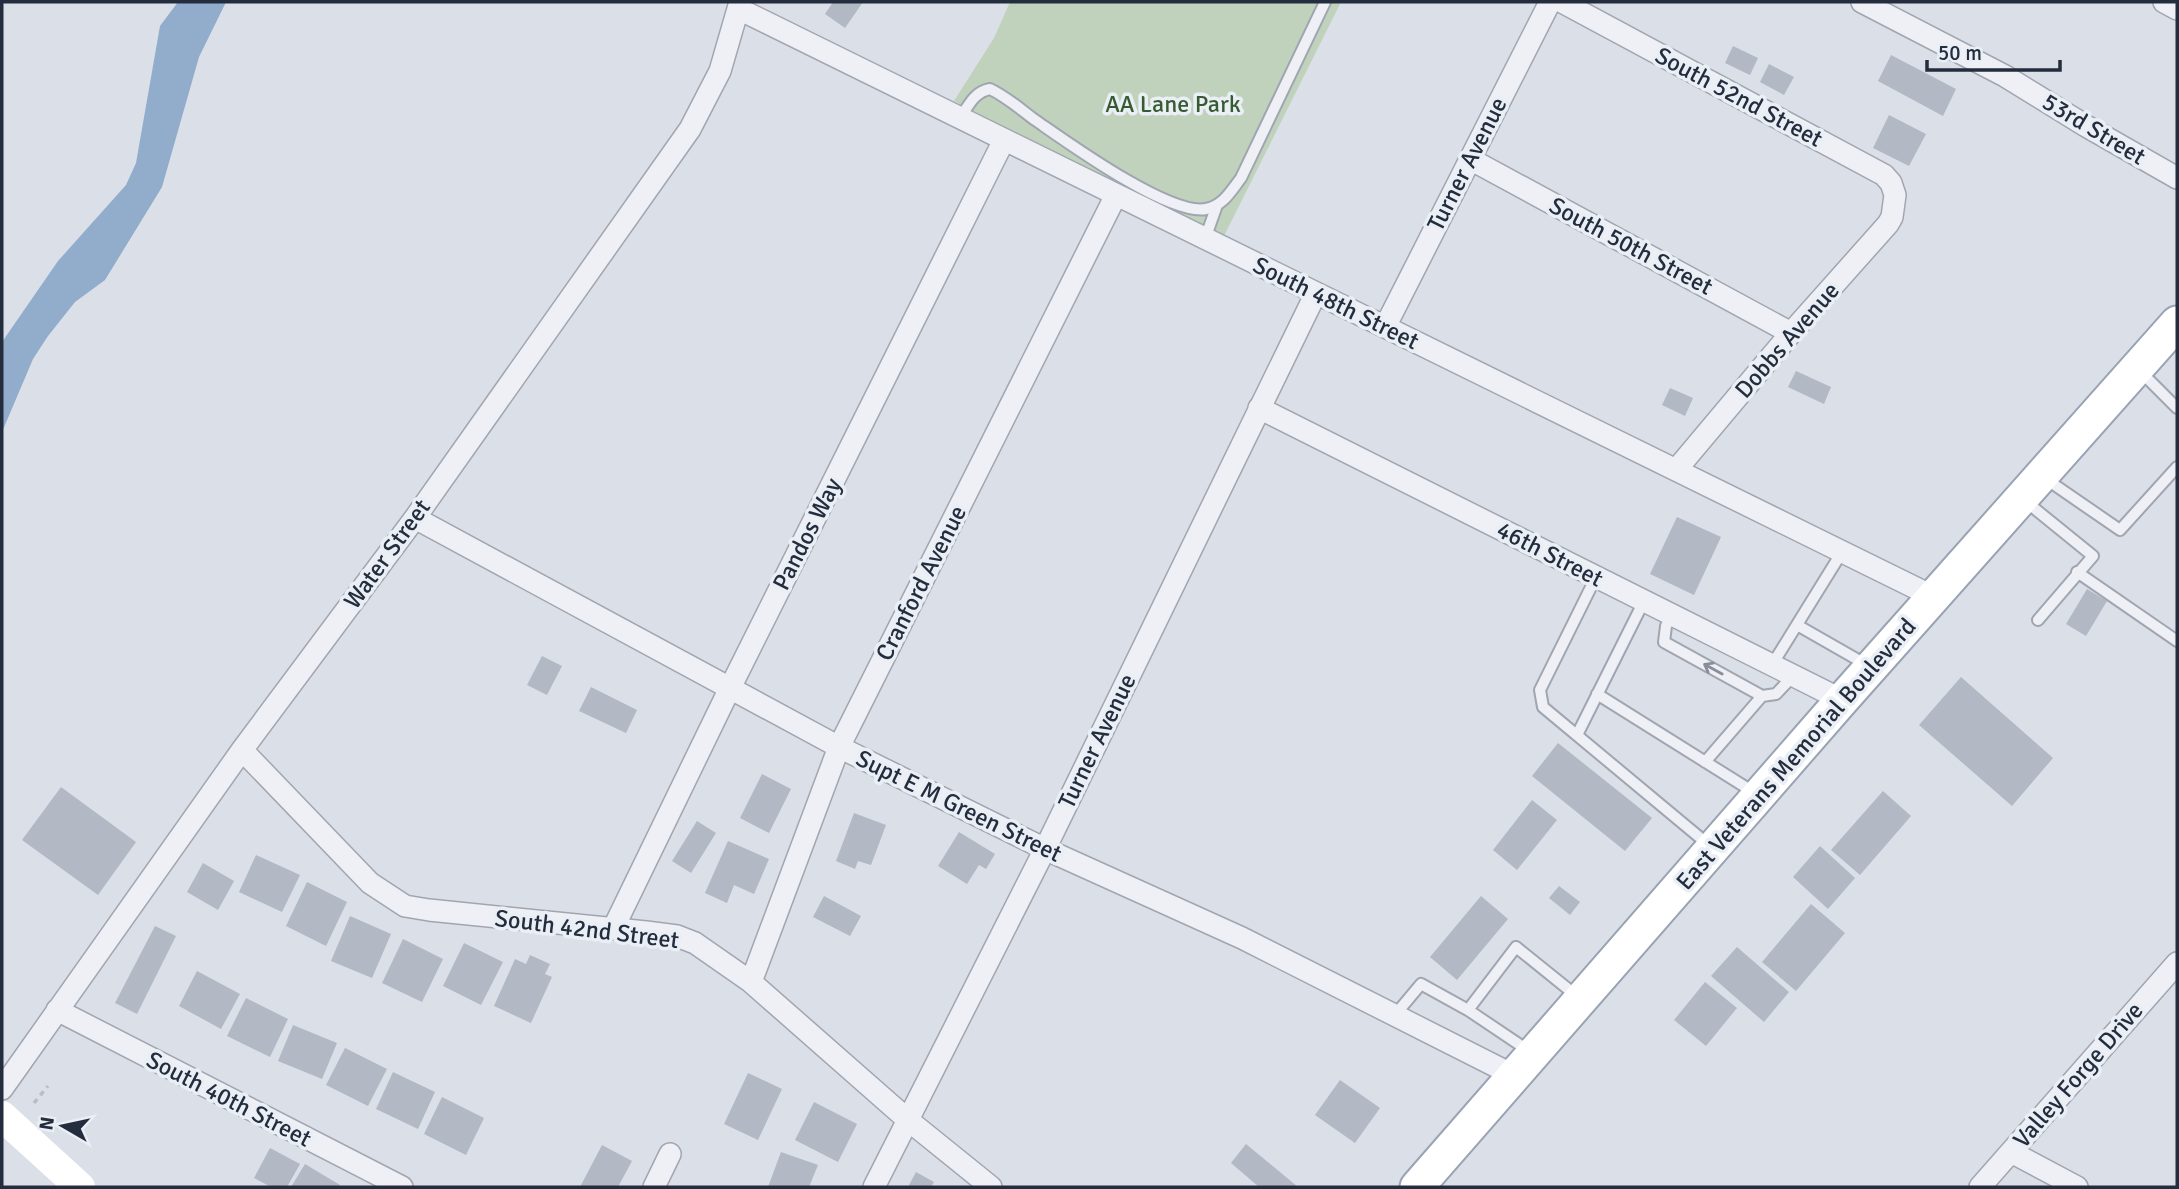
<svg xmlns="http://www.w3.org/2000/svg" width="2179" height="1189" viewBox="0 0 2179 1189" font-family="Signika,sans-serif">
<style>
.green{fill:#c0d2bb}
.water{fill:#92accb}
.building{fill:#b2b8c4}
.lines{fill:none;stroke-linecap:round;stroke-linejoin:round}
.service-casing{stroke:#a0a6b1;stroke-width:14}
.minor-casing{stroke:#a0a6b1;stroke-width:24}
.primary-casing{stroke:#99a3b4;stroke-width:37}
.path{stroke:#b9bdc5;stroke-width:3.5;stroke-dasharray:5 5;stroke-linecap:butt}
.service{stroke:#eef0f5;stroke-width:10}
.minor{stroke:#eef0f5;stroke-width:21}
.secondary{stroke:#fff;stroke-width:30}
.primary{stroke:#fff;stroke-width:33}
.oneway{stroke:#898e9a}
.labels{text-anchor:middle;stroke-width:7;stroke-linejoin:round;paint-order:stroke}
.street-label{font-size:24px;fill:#242d3e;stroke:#eaeef5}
.park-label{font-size:24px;fill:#375b30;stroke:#eaeef5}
</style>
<rect width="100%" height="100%" fill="#dbdfe7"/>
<path class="green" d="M1010 2H1341L1219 246 954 101 994 38Z"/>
<path class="water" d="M178 2H226L199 57 162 187 105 280 75 302 48 336 33 359 2 432V342L58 261 126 185 136 163 160 26Z"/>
<path class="building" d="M833 2H863L845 28 825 14Z
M1733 46 1758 58 1750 75 1725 63Z
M1891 55 1956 89 1943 116 1878 81Z
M1769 64 1794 77 1784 95 1760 82Z
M1889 115 1926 134 1909 166 1873 148Z
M1796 371 1831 387 1824 404 1788 387Z
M1670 388 1693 398 1685 416 1662 405Z
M1677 517 1721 537 1694 595 1650 574Z
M2087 589 2107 601 2086 636 2066 624Z
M542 656 562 666 547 695 527 685Z
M1961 677 2053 758 2012 806 1919 725Z
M591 687 637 710 626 733 579 711Z
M1558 743 1652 818 1625 851 1532 776Z
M762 774 791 789 769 833 740 818Z
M61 787 136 842 98 895 22 840Z
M1883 791 1911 816 1860 875 1831 850Z
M1532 800 1557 820 1517 870 1493 850Z
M854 813 886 825 871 865 858 861 855 869 836 861Z
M697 821 716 833 691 873 672 861Z
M959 832 995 854 986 869 979 865 967 884 938 866Z
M728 841 769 859 754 894 734 885 727 903 705 893Z
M1820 846 1855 878 1828 909 1793 877Z
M256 855 300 875 282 912 239 892Z
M203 863 234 881 218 910 187 892Z
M307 882 347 902 326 946 286 926Z
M1559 886 1580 902 1570 915 1549 898Z
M824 896 861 916 850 936 813 917Z
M1481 896 1508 919 1457 980 1430 957Z
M1811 904 1845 933 1796 991 1762 962Z
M350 916 391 934 372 978 331 961Z
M155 926 176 936 137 1014 115 1003Z
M403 939 443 959 422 1002 382 983Z
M464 943 503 962 481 1005 443 986Z
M1737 947 1789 992 1764 1022 1711 976Z
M530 955 550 964 545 974 552 977 531 1023 494 1006 515 959 526 964Z
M197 971 240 994 221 1029 179 1006Z
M1705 982 1737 1008 1706 1046 1674 1020Z
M246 998 288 1019 270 1057 227 1036Z
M293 1025 337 1043 322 1079 278 1061Z
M345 1048 387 1069 368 1106 326 1085Z
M393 1072 435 1092 418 1129 376 1109Z
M748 1073 782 1089 758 1140 724 1124Z
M1340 1080 1380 1108 1355 1143 1315 1115Z
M442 1097 484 1118 466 1155 424 1134Z
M814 1102 857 1124 838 1162 795 1140Z
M1246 1144 1298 1187H1259L1231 1163Z
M602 1145 632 1161 618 1187H580Z
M270 1148 300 1164 287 1187H271L254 1178Z
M781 1152 818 1165 809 1187H768Z
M305 1164 340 1185 339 1187H291Z
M916 1172 934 1182 931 1187H908Z"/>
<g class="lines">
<defs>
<path id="service" d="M960 118C969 105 974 92 990 89 1007 97 1020 109 1035 120 1067 142 1169 216 1206 209 1223 206 1231 191 1241 178L1325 2
M1205 239 1217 205
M2139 370 2177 408
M2046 479 2120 530 2177 467
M2024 500 2093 556 2038 620
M2077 572 2177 641
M1596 577 1540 690 1543 707 1710 846
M1672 615 1666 626 1664 642 1762 696 1776 694 1793 676
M1797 625 1867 665
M1772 665 1842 552
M1597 694 1755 793
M1577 735 1644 601
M1705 762 1762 696
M1395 1015 1421 984 1468 1010
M1529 1051 1468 1010 1516 947 1578 997"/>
<path id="minor" d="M1562 2 1884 175 1891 183 1895 195 1892 217 1888 224 1791 333 1676 470
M1862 2 2005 76 2086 126 2177 178
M2164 2 2177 9
M739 9 1934 597
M1470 159 1791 333
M1385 327 1550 2
M1259 408 1842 700
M415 518 839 747 1045 849 1242 938 1513 1075
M242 750 370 883 405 906 429 910 646 932 677 936 695 943 751 982 908 1120 991 1187
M613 929 730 688 1004 140
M751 982 839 747 1116 195
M57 1010 402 1187
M2 1089 242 750 415 518 690 129 720 71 740 2
M2011 1152 2077 1187
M654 1187 670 1154
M874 1187 1045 849 1316 293
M1980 1187 2177 963"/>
<path id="primary" d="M1417 1187 1842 700 2177 323"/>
</defs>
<use href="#service" class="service-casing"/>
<use href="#minor" class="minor-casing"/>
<use href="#primary" class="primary-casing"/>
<path class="path" d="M34 1103 48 1086"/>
<use href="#service" class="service"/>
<use href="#minor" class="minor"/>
<path class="secondary" d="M2 1116 80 1187"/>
<use href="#primary" class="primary"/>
</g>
<defs><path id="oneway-shaft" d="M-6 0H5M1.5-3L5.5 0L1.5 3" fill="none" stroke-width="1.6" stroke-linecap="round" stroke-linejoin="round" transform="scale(1.75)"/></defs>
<use class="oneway" href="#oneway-shaft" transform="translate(1713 669) rotate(-151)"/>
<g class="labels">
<g class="street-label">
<text transform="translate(1739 97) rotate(28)" y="8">South 52nd Street</text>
<text transform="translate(2094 129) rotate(31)" y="8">53rd Street</text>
<text transform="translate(1467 164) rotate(-63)" y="8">Turner Avenue</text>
<text transform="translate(1631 246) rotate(28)" y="8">South 50th Street</text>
<text transform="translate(1336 303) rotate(26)" y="8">South 48th Street</text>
<text transform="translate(1787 340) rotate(-49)" y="8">Dobbs Avenue</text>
<text transform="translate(807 534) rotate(-63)" y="8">Pandos Way</text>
<text transform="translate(387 554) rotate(-54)" y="8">Water Street</text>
<text transform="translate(1550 554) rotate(27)" y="8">46th Street</text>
<text transform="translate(921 583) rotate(-63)" y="8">Cranford Avenue</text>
<text transform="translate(1097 741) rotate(-64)" y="8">Turner Avenue</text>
<text transform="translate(1796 754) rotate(-49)" y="8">East Veterans Memorial Boulevard</text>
<text transform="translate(959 806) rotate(26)" y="8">Supt E M Green Street</text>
<text transform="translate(587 929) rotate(7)" y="8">South 42nd Street</text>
<text transform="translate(2078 1075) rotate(-49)" y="8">Valley Forge Drive</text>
<text transform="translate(229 1099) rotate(27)" y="8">South 40th Street</text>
</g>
<g class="park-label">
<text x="1173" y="112">AA Lane Park</text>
</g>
</g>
<rect width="2179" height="1189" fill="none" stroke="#242d3e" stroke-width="7"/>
<g transform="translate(63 1126) rotate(279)" stroke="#eaeef5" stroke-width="5" paint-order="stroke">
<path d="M0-5L12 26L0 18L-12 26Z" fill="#242d3e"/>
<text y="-10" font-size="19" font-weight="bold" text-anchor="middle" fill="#242d3e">N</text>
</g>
<path d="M1927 60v10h133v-10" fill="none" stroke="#242d3e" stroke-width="3.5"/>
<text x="1938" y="60" font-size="21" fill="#242d3e" stroke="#eaeef5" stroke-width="5" paint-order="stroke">50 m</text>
</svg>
